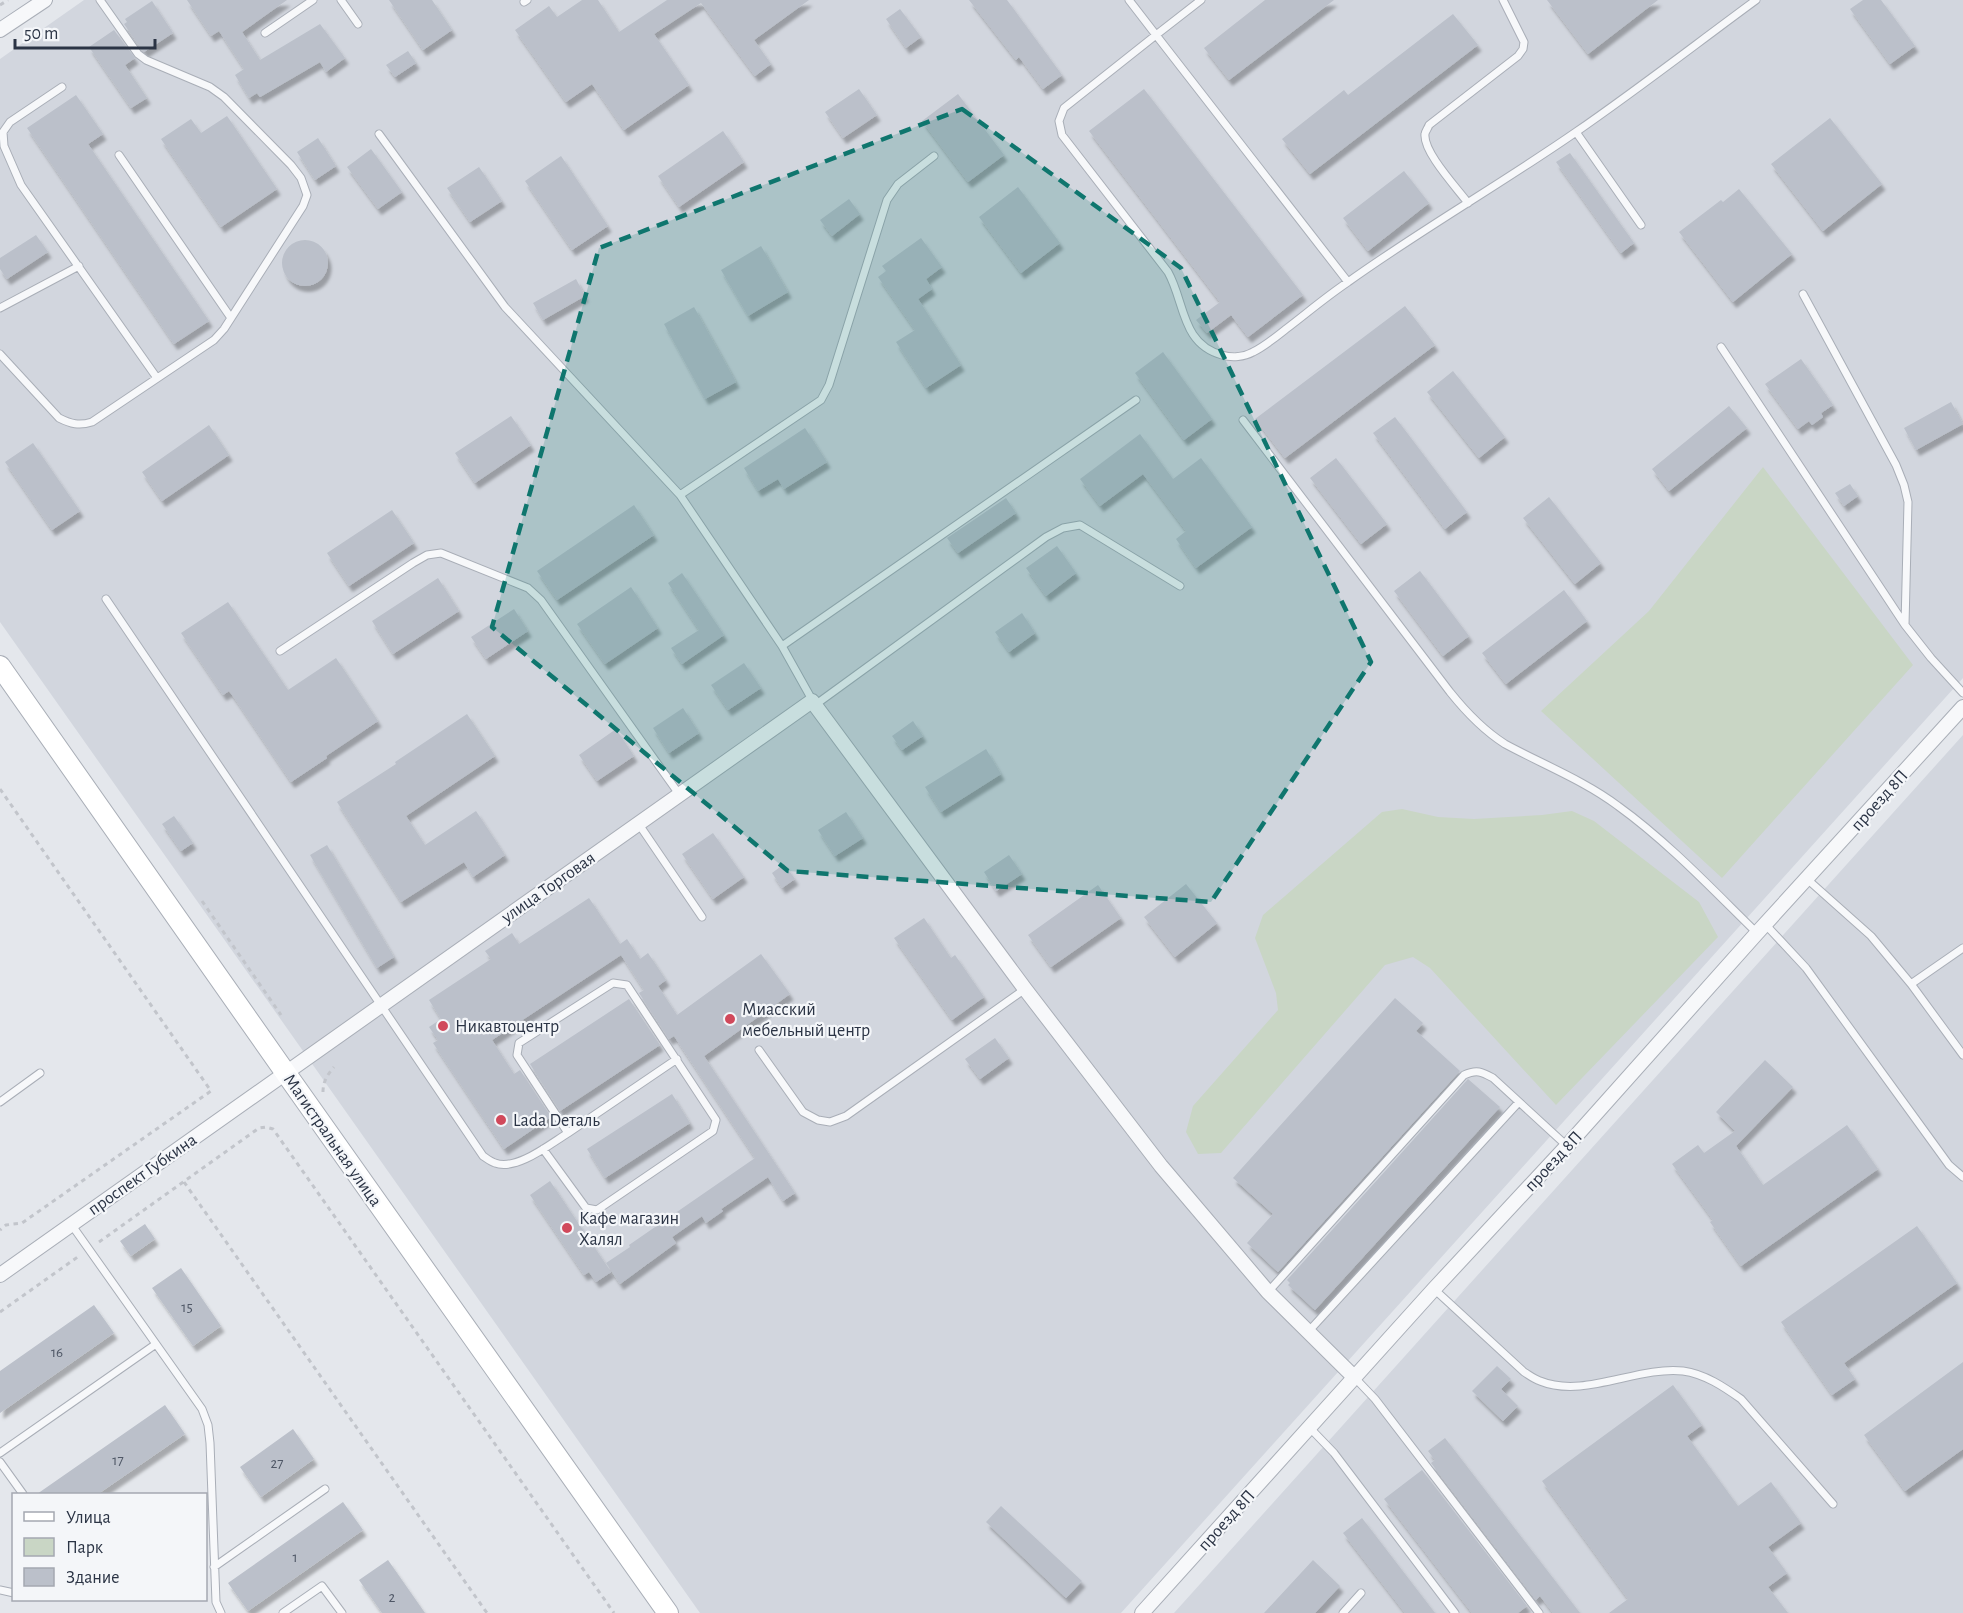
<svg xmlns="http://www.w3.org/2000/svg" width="1963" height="1613" viewBox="0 0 1963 1613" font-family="'Alegreya Sans',sans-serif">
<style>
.built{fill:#d2d6de}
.green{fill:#c9d6c5}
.building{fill:#bbc0ca;filter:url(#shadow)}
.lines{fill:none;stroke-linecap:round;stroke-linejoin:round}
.service-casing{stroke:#a9aeb7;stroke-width:9}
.minor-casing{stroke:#a9aeb7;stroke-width:16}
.secondary-casing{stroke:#a9aeb7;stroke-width:22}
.path{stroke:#c2c5cb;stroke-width:3;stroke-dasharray:4.5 4.5;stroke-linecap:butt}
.service{stroke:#f7f8fa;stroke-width:7}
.minor{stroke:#f7f8fa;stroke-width:14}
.secondary{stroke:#fff;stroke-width:20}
.marked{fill:#0f766e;fill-opacity:0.2;stroke:#0f766e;stroke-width:4.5;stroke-dasharray:12 8;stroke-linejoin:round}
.poi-dot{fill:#d1495b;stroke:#f4f6f9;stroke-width:2}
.labels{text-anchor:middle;stroke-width:4.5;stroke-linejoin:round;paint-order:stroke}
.number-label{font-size:15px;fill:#4f5766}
.street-label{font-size:18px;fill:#2b3445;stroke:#f4f6f9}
.poi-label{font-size:18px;fill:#2b3445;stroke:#f4f6f9;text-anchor:start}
</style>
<defs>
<filter id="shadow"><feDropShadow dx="3.5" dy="6" stdDeviation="1.5" flood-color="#0004"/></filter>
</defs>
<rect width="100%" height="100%" fill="#e4e7ec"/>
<path class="built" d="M84 0H1963V678L1121 1613H700L0 622V59Z
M1963 735V1613H1174Z"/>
<path class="green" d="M1763 467 1913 665 1722 878 1541 711 1649 611Z
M1402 809 1438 817 1474 819 1542 815 1572 811 1594 821 1699 902 1718 937 1556 1105 1430 968 1413 957 1385 965 1221 1153 1198 1154 1186 1132 1193 1106 1278 1010 1276 993 1255 938 1263 915 1382 812Z"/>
<path class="building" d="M187 0H287L242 32 260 60 320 24 345 58 326 72 320 62 260 97 257 93 249 98 235 75 244 69 219 31 211 36Z
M389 0H432L452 30 423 50Z
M582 0H598L619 32 667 0H809L754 40 771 64 755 76 701 3 654 34 689 85 624 130 592 84 566 102 515 30 549 6 557 17Z
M969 0H1007L1062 75 1043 89 1019 57 1016 60Z
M1265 0H1334L1229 80 1204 48Z
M1547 0H1658L1588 54Z
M1863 0H1881L1915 46 1890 64 1850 9Z
M152 1 173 33 144 52 124 24 127 22 125 19Z
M900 9 921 37 906 48 886 19Z
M1453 14 1478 45 1310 174 1282 139 1344 90 1348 95Z
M114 30 135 58 125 65 147 98 131 108 89 47Z
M408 51 416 63 395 77 386 65Z
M859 89 877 115 843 138 825 112Z
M1144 89 1303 295 1248 337 1231 315 1207 333 1196 320 1220 302 1089 131Z
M958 94 1004 155 968 182 922 121Z
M76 95 103 134 88 144 209 321 174 344 27 128Z
M227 116 277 189 221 227 161 139 191 119 201 133Z
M1830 118 1882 184 1823 231 1771 164Z
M723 131 744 162 679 207 658 176Z
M318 138 336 166 315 180 297 152Z
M371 149 402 192 378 209 347 167Z
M1570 153 1634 243 1621 253 1556 162Z
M561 156 608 226 572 250 525 181Z
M479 167 502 201 470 222 447 188Z
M1404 171 1429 203 1368 251 1343 218Z
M1018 187 1060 243 1021 273 979 217Z
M1739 189 1792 254 1733 302 1679 232 1721 200 1723 202Z
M849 199 860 214 832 236 820 220Z
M36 235 48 252 7 279 0 269V258Z
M921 238 942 267 926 279 932 289 918 299 961 365 926 388 896 342 915 330 878 277 886 271 882 266Z
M282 263a23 23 0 1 1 46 0a23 23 0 1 1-46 0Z
M761 246 788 292 748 316 721 270Z
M576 279 585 296 543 320 533 303Z
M1405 306 1435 345 1285 458 1255 419Z
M694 307 736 382 705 399 664 324Z
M1163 352 1212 419 1184 440 1135 373Z
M1801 359 1833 405 1821 413 1823 417 1812 425 1809 421 1798 429 1765 384Z
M1453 371 1505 437 1479 458 1427 392Z
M1951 402 1963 424 1916 450 1904 428Z
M1729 406 1747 428 1669 491 1652 469Z
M511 416 531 445 475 483 455 453Z
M1395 417 1467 512 1445 529 1373 433Z
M209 425 229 455 162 501 142 472Z
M805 428 827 462 784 489 778 479 758 491 744 468Z
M1140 434 1173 479 1201 458 1252 527 1196 568 1176 539 1186 531 1143 474 1100 506 1080 479Z
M33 443 80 511 52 530 5 462Z
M1336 458 1387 524 1361 544 1310 478Z
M1850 484 1858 496 1844 506 1835 493Z
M1549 497 1601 563 1575 584 1523 518Z
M1006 498 1016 513 958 553 947 538Z
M634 505 654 535 557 600 537 571Z
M392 510 414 543 349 586 327 553Z
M1057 546 1076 573 1046 596 1026 568Z
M1420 571 1469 636 1443 656 1394 591Z
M682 573 724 635 682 664 671 648 699 630 668 583Z
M438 578 459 611 393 654 372 621Z
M631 587 658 628 605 664 577 624Z
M1564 590 1587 621 1506 684 1482 653Z
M228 602 288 690 336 658 378 721 326 756 327 758 291 782 235 699 229 691 223 695 181 633Z
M514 609 528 631 486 659 471 637Z
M1022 613 1035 633 1009 652 995 632Z
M744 663 761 688 728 710 711 685Z
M683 708 699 733 669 753 653 728Z
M467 714 495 756 406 816 425 845 476 811 505 855 473 877 464 862 401 902 337 802 396 764 395 762Z
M913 721 923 736 902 750 892 736Z
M616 729 634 756 597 781 579 755Z
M986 749 1001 774 941 812 925 787Z
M846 812 863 838 835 856 818 830Z
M174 816 193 843 181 851 162 824Z
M713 833 744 877 713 899 682 854Z
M327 845 394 957 377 968 310 855Z
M1009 855 1022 874 996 891 984 872Z
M784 864 795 879 782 888 772 873Z
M1186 884 1217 923 1175 957 1144 917Z
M1098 885 1121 918 1051 967 1028 935Z
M589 898 620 944 627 939 640 959 648 953 666 980 658 986 677 1015 761 954 790 994 704 1056 795 1193 783 1201 768 1177 721 1209 723 1211 706 1223 702 1216 672 1237 676 1243 620 1284 606 1263 630 1247 629 1245 755 1158 674 1036 669 1039 639 993 644 990 621 955 492 1040 514 1074 520 1070 551 1117 504 1149 433 1043 438 1040 429 1027 441 1019 429 1000 491 959 485 951 512 933 519 944Z
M924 918 951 958 955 955 984 997 952 1020 894 938Z
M1395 998 1423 1023 1416 1031 1460 1071 1278 1272 1247 1243 1273 1214 1233 1178Z
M629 999 660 1045 560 1111 530 1064Z
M995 1038 1009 1058 980 1079 965 1059Z
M1765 1060 1793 1087 1736 1146 1763 1185 1847 1125 1878 1169 1741 1266 1710 1222 1713 1220 1672 1164 1698 1145 1704 1153 1735 1131 1716 1112Z
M1468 1079 1500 1107 1315 1310 1288 1285 1290 1283 1287 1280Z
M672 1094 690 1123 605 1178 587 1149Z
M550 1181 611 1272 596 1282 589 1272 584 1275 530 1195Z
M145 1224 155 1239 131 1256 120 1241Z
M1917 1226 1957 1283 1844 1363 1855 1379 1832 1395 1781 1322Z
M181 1268 221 1326 193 1346 152 1288Z
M94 1305 114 1333 0 1413V1371Z
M1963 1362V1449L1905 1491 1864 1435Z
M1497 1366 1511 1379 1501 1389 1518 1406 1503 1421 1472 1391Z
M1673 1385 1702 1425 1687 1436 1738 1506 1771 1482 1801 1523 1768 1547 1787 1573 1768 1587 1788 1613H1609L1628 1599 1542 1481Z
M165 1405 185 1434 98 1494H37Z
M293 1429 314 1459 261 1497 240 1467Z
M1445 1438 1580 1613H1553L1540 1596 1536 1600 1431 1463 1435 1460 1428 1451Z
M1422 1470 1527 1606 1518 1613H1472L1384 1499Z
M343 1502 363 1530 248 1611 228 1583Z
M1001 1506 1082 1581 1066 1598 986 1522Z
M1362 1518 1435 1613H1405L1343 1533Z
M388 1560 425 1613H382L359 1580Z
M1313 1560 1340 1586 1315 1613H1264Z"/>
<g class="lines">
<defs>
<path id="service" d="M341 0 358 24
M1129 0 1156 35 1201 0
M524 2 527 0
M265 33 313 0
M62 87 10 122 3 132 4 146 21 185 157 378
M1576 132 1641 225
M379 134 505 307 680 495 782 646 815 705 1046 537 1063 528 1080 525 1180 586
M119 155 231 318
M1468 203C1457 188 1423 152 1425 134 1425 132 1428 128 1429 125L1518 56 1523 49 1524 42 1503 0
M1348 282 1156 35 1064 108 1059 121 1062 135 1168 272C1185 302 1181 344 1222 355 1232 358 1244 357 1253 352 1265 346 1276 337 1286 329 1307 313 1327 296 1348 282 1422 229 1501 184 1576 132 1637 90 1696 44 1756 0
M1803 294 1896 465 1904 485 1908 502 1905 625 1931 658 1963 693
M0 308 79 266
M1721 347 1905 625
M0 354 59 418C71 424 79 426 92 422L214 340 224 329 303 206 307 195 301 178 291 165 224 97 210 87 146 60 138 54 100 0
M1243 420 1450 692C1466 712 1483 730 1505 744 1542 764 1585 781 1618 806 1668 842 1712 889 1757 933
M680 495 821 400 829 385 887 200 898 184 934 156
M106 599 483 1156C486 1158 491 1162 495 1163 517 1171 550 1144 568 1133L517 1055 519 1043 613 983 627 985 716 1120 713 1131 597 1210 586 1208 543 1149
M782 646 1136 400
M280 651 413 563 427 555 441 553 528 588 541 600 679 794
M638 823 702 917
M1807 879 1871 936 1911 984 1963 948
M1765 924 1806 968 1949 1165 1963 1177
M1911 984 1963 1055
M759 1050 803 1112 818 1120 830 1122 846 1116 1025 989
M0 1102 40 1073
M568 1133 677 1059
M71 1224 202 1409 208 1425 210 1443 216 1602 221 1613
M1434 1289 1524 1372C1529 1375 1534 1379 1540 1381 1584 1399 1637 1366 1683 1371 1705 1374 1724 1387 1741 1399L1833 1504
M1268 1292 1464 1075C1477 1069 1482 1072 1493 1078L1567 1146
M1308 1332 1519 1102
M1355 1378 1375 1399 1539 1613
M1309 1427 1334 1453 1455 1613
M0 1453 156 1344
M0 1462 23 1494
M214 1567 325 1489
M0 1590 14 1593
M283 1613 322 1586 342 1613
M1343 1613 1361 1593"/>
<path id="minor" d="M0 30 45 0
M0 1275 812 701 1025 989 1161 1166 1268 1292 1355 1378
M1142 1613 1434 1289 1567 1146 1757 933 1963 707"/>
<path id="secondary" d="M0 666 285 1072 668 1613"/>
</defs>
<use href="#service" class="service-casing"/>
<use href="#minor" class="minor-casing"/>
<use href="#secondary" class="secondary-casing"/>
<path class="path" d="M0 5 8 0
M0 789 211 1091 22 1223 6 1225 0 1230
M202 901 281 1015
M323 1092C323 1082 327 1075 334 1067
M184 1182 487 1613
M99 1242 259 1128 266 1127 273 1129 614 1613
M0 1312 79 1256"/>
<use href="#service" class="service"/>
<use href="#minor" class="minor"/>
<use href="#secondary" class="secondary"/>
</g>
<path class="marked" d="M962 109 1181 268 1371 662 1211 902 788 871 492 627 599 248Z"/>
<g class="poi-dot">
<circle cx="730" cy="1019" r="6"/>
<circle cx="443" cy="1026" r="6"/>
<circle cx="501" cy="1120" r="6"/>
<circle cx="567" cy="1228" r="6"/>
</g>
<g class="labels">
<g class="number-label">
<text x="187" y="1312">15</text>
<text x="57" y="1357">16</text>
<text x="118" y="1465">17</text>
<text x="277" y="1468">27</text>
<text x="295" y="1562">1</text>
<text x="392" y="1602">2</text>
</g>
<g class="street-label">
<text transform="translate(1879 800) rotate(-48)" y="6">проезд 8П</text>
<text transform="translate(548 887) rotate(-35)" y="6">улица Торговая</text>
<text transform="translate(333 1140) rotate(55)" y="6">Магистральная улица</text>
<text transform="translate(1553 1161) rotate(-47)" y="6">проезд 8П</text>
<text transform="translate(142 1174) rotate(-35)" y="6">проспект Губкина</text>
<text transform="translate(1226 1520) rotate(-48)" y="6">проезд 8П</text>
</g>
<g class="poi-label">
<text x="742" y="1015">Миасский<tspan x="742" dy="21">мебельный центр</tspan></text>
<text x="455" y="1032">Никавтоцентр</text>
<text x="513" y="1126">Lada Dеталь</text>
<text x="579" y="1224">Кафе магазин<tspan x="579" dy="21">Халял</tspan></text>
</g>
</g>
<rect x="12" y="1493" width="195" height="108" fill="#f4f6f9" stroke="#a4a8b1" stroke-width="1.5"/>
<rect x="24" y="1512" width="30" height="9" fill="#ffffff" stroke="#a4a8b1" stroke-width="1.5"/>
<text x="66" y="1523" font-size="18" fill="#2b3445">Улица</text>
<rect x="24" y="1538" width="30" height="18" fill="#c9d6c5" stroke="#a4a8b1" stroke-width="1.5"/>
<text x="66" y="1553" font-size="18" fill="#2b3445">Парк</text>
<rect x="24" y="1568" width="30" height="18" fill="#bbc0ca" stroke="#a4a8b1" stroke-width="1.5"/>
<text x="66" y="1583" font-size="18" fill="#2b3445">Здание</text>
<path d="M15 39v9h140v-9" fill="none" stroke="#2b3445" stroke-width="3"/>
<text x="24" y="39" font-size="18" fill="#2b3445" stroke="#f4f6f9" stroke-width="4.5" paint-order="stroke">50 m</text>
</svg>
